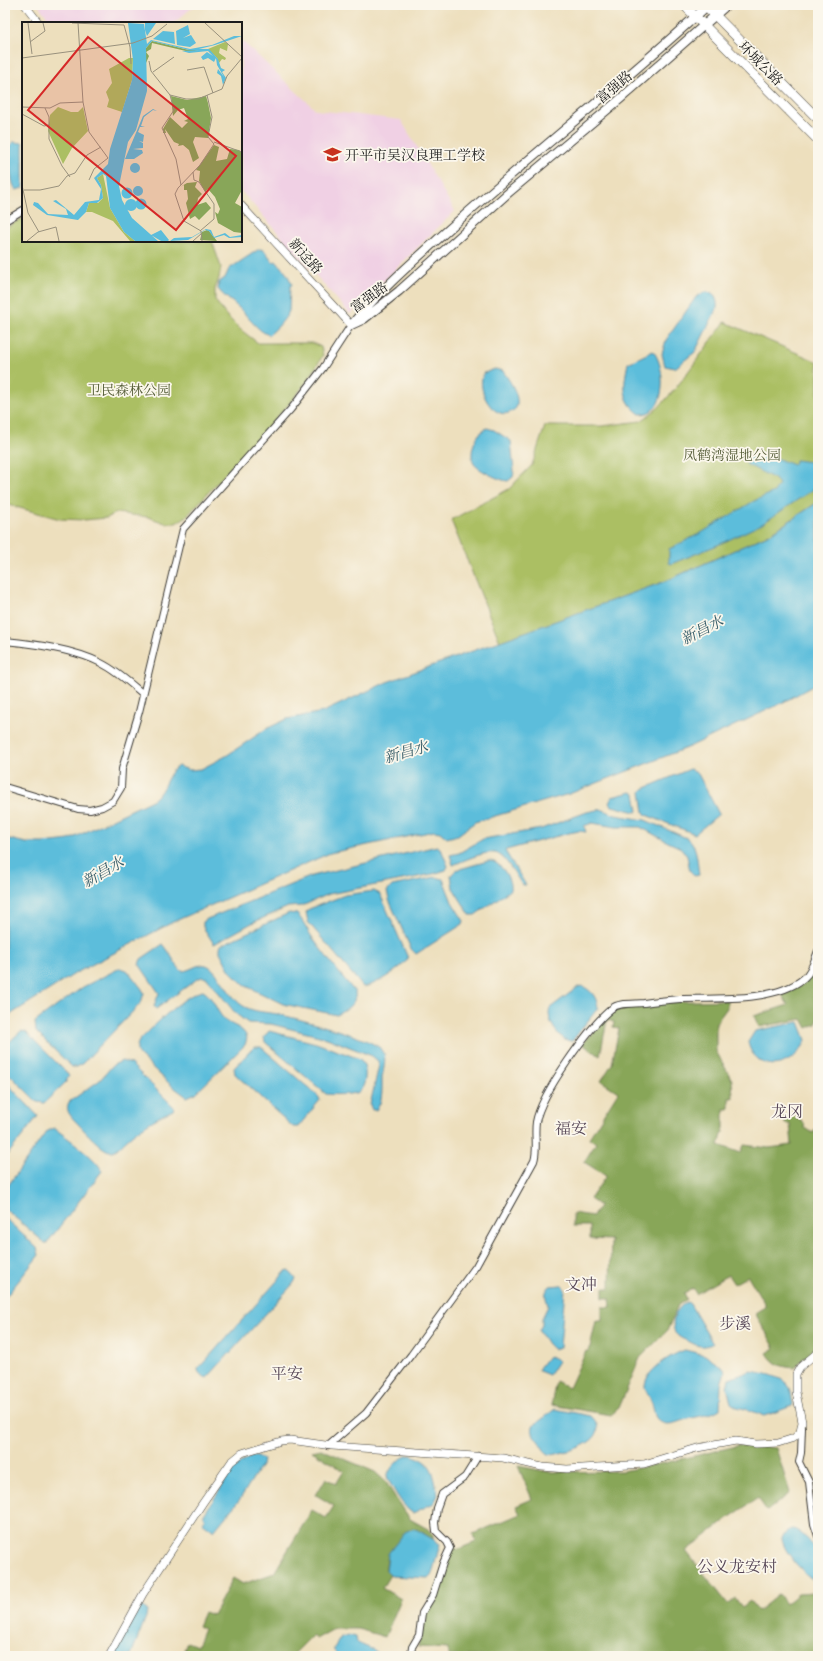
<svg xmlns="http://www.w3.org/2000/svg" width="823" height="1661" viewBox="0 0 823 1661" font-family="'IM FELL DW Pica','Noto Serif SC',serif">
<style>
.built{fill:#f0d0e4}
.green{fill:#abbf63;stroke:#646e40}
.forest{fill:#88a659;stroke:#52613a}
.water{fill:#5cbddb;stroke:#3c6c7c}
.lines{fill:none;stroke-linecap:round;stroke-linejoin:round}
.minor-casing{stroke:#3b3934;stroke-width:8}
.tertiary-casing{stroke:#3b3934;stroke-width:8}
.secondary-casing{stroke:#3b3934;stroke-width:10}
.primary-casing{stroke:#3b3934;stroke-width:10}
.minor{stroke:#fff;stroke-width:6}
.tertiary{stroke:#fff;stroke-width:7}
.secondary{stroke:#fff;stroke-width:8}
.primary{stroke:#fff;stroke-width:9}
.labels{text-anchor:middle;stroke-width:3.5;stroke-linejoin:round;paint-order:stroke}
.street-label{font-size:14px;fill:#1c1c1c;stroke:#fbf7ec}
.poi-label{font-size:14px;fill:#1c1c1c;stroke:#fbf7ec;text-anchor:start}
.park-label{font-size:14px;fill:#555d38;stroke:#fbf7ec}
.water-label{font-size:15px;font-style:italic;fill:#365c68;stroke:#fbf7ec}
.quarter-label{font-size:16px;fill:#574757;stroke:#fbf7ec}
.inset-road{fill:none;stroke:#99917d;stroke-width:1}
.view{fill:#d62828;fill-opacity:0.15;stroke:#d62828;stroke-width:2}
.inset-edge{fill:none;stroke:#1c1c1c;stroke-width:2}
</style>
<rect width="100%" height="100%" fill="#fbf7ec"/>
<filter id="ink" filterUnits="userSpaceOnUse"><feTurbulence type="fractalNoise" baseFrequency=".025" numOctaves="2"/><feDisplacementMap in="SourceGraphic" scale="8" xChannelSelector="R" yChannelSelector="G"/><feConvolveMatrix kernelMatrix="1 2 1 2 8 2 1 2 1" color-interpolation-filters="sRGB"/></filter>
<filter id="wash" filterUnits="userSpaceOnUse"><feTurbulence type="fractalNoise" baseFrequency=".012" numOctaves="4" result="noise"/><feDisplacementMap in="SourceGraphic" scale="16" xChannelSelector="R" yChannelSelector="G"/><feGaussianBlur stdDeviation="0.9" result="paint"/><feColorMatrix in="noise" values="0 0 0 0 0 0 0 0 0 0 0 0 0 0 0 0 0 1.4 0 .05"/><feComposite in="paint" operator="in"/></filter>
<g filter="url(#wash)">
<rect width="100%" height="100%" fill="#eddfbd"/>
<path class="built" d="M38 5H195L174 23H52Z
M241 40 316 110 401 120 455 211 350 314 241 191Z"/>
<path class="green" d="M23 218V241H212L221 267 219 278 215 289V300L225 314 241 330 258 343H312L321 347 323 355 309 379 288 405 187 516 176 523H165L148 517 116 513 107 518 84 520 60 519 5 504V228Z
M725 322 818 362V502L770 534 666 581 500 642 451 520 509 489 532 465 545 426H602L641 421 658 408 676 388Z"/>
<path class="forest" d="M818 958V1020L816 1024 807 1028 802 1019 759 1027 754 1016 788 1005 782 995C805 984 810 983 818 958Z
M727 1000V1008L716 1023V1051L732 1080 733 1098H729V1109H724V1128L719 1145 741 1153 744 1145 769 1148 792 1145 790 1124H785L784 1116 791 1114 805 1124 804 1127 813 1133 818 1126V1349L801 1361 795 1368C782 1367 774 1365 767 1353L775 1348 755 1313 766 1306 748 1276 734 1284 728 1275 696 1294 693 1288 684 1293 687 1299 678 1305 667 1331 640 1358 619 1408 611 1415 551 1405 556 1381 569 1388 586 1351H589L596 1321H602V1307H611L610 1298H603V1288H610L611 1240 590 1239V1226H573V1213L593 1216 600 1206 590 1199 606 1176 584 1162 596 1143 589 1138 618 1092 601 1081 612 1064 619 1028 613 1027 614 1022 607 1020 600 1056 582 1044 611 1012 619 1008 663 1002Z
M741 1445 776 1448 790 1493 767 1511 758 1498 730 1517 686 1551 728 1604 735 1598 742 1607 750 1601 758 1611 779 1594 786 1604 798 1594 814 1593 818 1590V1656H448V1649L418 1647 424 1617 454 1544 456 1550 476 1542 473 1534 520 1514 516 1506 532 1499 518 1466 549 1472 622 1471 664 1463Z
M321 1449 375 1472 386 1482 403 1510 410 1519 428 1529 433 1535V1539L429 1538 421 1531C403 1542 385 1546 386 1571L390 1575 382 1588 401 1599 385 1637 358 1629H336L332 1630 316 1639 312 1636 292 1656H182L187 1642 197 1646 204 1629 198 1626 204 1612 213 1615 233 1578 243 1584 274 1573 312 1510 326 1518 334 1506 316 1495 326 1478 336 1484 344 1471 312 1451Z"/>
<path class="water" d="M13 142 23 143V188L16 190C9 181 10 156 10 145Z
M259 249C266 249 269 257 273 262L276 261 287 274 292 284 290 287 289 311C285 320 277 328 269 335 257 331 248 316 239 308 232 301 224 297 218 289L219 282 225 278 229 269Z
M705 292C714 292 718 299 717 308L695 352 675 368 665 366 662 354 666 340 696 297Z
M653 351C666 366 668 415 640 414 620 400 624 383 628 363Z
M495 369 503 371C509 380 521 396 516 408 497 428 474 390 484 373Z
M487 428 494 430 511 441 514 471 513 477 508 481C501 481 478 470 474 464 468 453 476 432 487 428Z
M759 453 766 454 793 465 796 460 818 463V486L762 524 720 544 671 564 669 563V549L701 533 754 501 774 492 779 484 775 479 746 464 748 459Z
M818 502V683L780 704 689 747 569 794 475 822 458 835 447 838 440 832 434 831 330 853 173 922 76 973 5 1018V838L26 843H44L69 840 154 799C166 789 166 774 178 766L189 770 201 769 226 756 266 729 287 719 323 712 387 682 666 581 770 534Z
M690 769 697 772 719 814 695 834 646 815 644 812 641 792 643 789Z
M631 792 635 794 638 811 636 812 612 806 609 803 612 797Z
M601 809 615 815 645 820 689 839C698 848 697 863 699 875L695 876 690 871 687 856 681 848 668 842 640 827H616L592 823 584 826 586 832 579 831 569 833 506 850 505 851 526 885H522C517 877 504 854 495 853 484 851 463 861 453 865L450 855 459 853 483 839 541 829 587 812Z
M437 846 441 849 448 866 446 870 433 874 329 894 302 906 288 907 252 923 216 943 214 944 203 927V922L207 919 312 876Z
M488 861C500 860 512 879 510 890L475 915H470L453 888 451 875 456 870Z
M436 877 443 879 452 902 464 921 463 924 416 954 411 949 389 900 387 891 392 886Z
M374 891 380 894 408 958C405 967 372 987 363 987L308 922 306 912 309 909 345 895Z
M289 913 297 914C304 921 308 932 314 940 327 958 341 975 355 992 357 1004 346 1009 337 1015L283 1004 244 985 230 971 220 952V947L221 945Z
M163 944C170 952 175 965 182 971 190 971 198 963 206 965 219 969 229 999 245 1007 255 1012 266 1012 277 1014 295 1018 375 1038 383 1051 387 1058 383 1071 382 1078 382 1088 383 1103 376 1110H372L370 1105 379 1065 378 1061 372 1056 327 1038 271 1024 248 1023 236 1014 207 978 202 977 197 979 156 1009 154 1006 159 993 139 964 141 959Z
M120 968 128 971 142 989 144 993 141 1003 83 1063 77 1067H72L36 1032 35 1022 83 987Z
M582 986C591 990 597 997 598 1008L572 1041C560 1042 545 1019 550 1008L578 987Z
M203 991C213 996 216 1011 224 1019 231 1026 244 1027 247 1038L245 1045 196 1093 187 1097 172 1086 139 1055C136 1050 136 1047 139 1041 152 1028 185 993 203 991Z
M799 1022 806 1040C799 1059 773 1074 757 1058 752 1054 749 1048 748 1042L755 1031Z
M21 1031 26 1032 69 1075 66 1082 44 1103 37 1102 5 1070V1046Z
M269 1031 316 1043 360 1059C367 1065 367 1084 360 1091 357 1095 331 1095 326 1094L265 1042 264 1037Z
M254 1047H261L318 1096 320 1100 298 1127H293L235 1074 234 1068Z
M122 1061 131 1064 174 1107 173 1110C156 1118 137 1129 124 1142 120 1146 116 1152 109 1151 101 1149 85 1131 79 1125 73 1118 64 1112 69 1102L100 1080 113 1065Z
M5 1081 38 1116 5 1158Z
M54 1128C66 1137 97 1158 102 1171L47 1243H45L5 1209V1190L46 1132Z
M5 1218 37 1248 39 1255 5 1298Z
M287 1270 292 1274 296 1279 293 1284 207 1378C203 1376 198 1374 198 1369Z
M561 1285 565 1289 560 1347 553 1349 548 1344 539 1330 542 1325V1318L548 1306C546 1297 543 1293 550 1286Z
M687 1302 690 1304 713 1344C705 1347 699 1347 692 1343 687 1340 683 1340 678 1336 668 1326 675 1308 687 1302Z
M685 1350 705 1355 724 1369 725 1372 721 1384 720 1409C710 1415 700 1416 688 1419 678 1421 666 1429 657 1419 653 1414 654 1407 651 1401 650 1397 646 1393 645 1387 644 1371 672 1354 685 1350Z
M548 1356 558 1361 549 1375 539 1371V1368Z
M751 1371C763 1373 784 1376 790 1388 792 1392 791 1398 793 1404L792 1406 765 1416 749 1410 737 1407 731 1403 727 1387 729 1379Z
M555 1409 591 1416C612 1436 579 1449 564 1452 559 1453 553 1456 549 1454 544 1452 542 1446 539 1442 535 1437 531 1433 533 1426Z
M410 1455C435 1461 433 1475 438 1495L434 1503 413 1513C403 1508 392 1487 387 1477 390 1467 400 1457 410 1455Z
M251 1456H257L263 1460 262 1464 240 1499 214 1531 202 1522 205 1518 203 1516 232 1471 242 1462Z
M414 1528C416 1529 438 1542 440 1544L432 1574 428 1578 391 1576 386 1571 388 1554 390 1551 405 1532Z
M792 1529C800 1529 816 1547 818 1555 820 1563 818 1574 818 1583 807 1578 781 1550 782 1537Z
M141 1606 147 1610 146 1617 131 1655 113 1656 120 1640Z
M348 1635 356 1637 357 1643 374 1650 382 1656H339L334 1651V1648L341 1637Z"/>
</g>
<g filter="url(#ink)">
<g class="lines">
<defs>
<path id="minor" d="M5 221 23 210
M5 641C35 644 74 649 101 663 117 671 130 683 143 694
M5 787 78 809 90 810 102 807 113 801 121 788 122 769 139 712 183 529 291 409 323 368 351 325
M802 1428 801 1453 799 1462 809 1482 814 1524 818 1536
M328 1446 366 1413 411 1355 476 1266 534 1161C538 1149 534 1135 536 1122 541 1094 589 1027 611 1009 619 1002 634 1004 644 1003 656 1001 668 1000 680 999 715 998 777 1002 804 978 812 971 814 961 818 951
M411 1656 412 1647 419 1635 422 1613 433 1595 443 1563 450 1548 447 1542 436 1531 435 1523 437 1508 442 1494 465 1477 478 1456"/>
<path id="tertiary" d="M25 5 39 23
M241 205 351 325
M109 1656 143 1594 202 1504 231 1462 242 1453 281 1441 290 1440 332 1446 503 1458 542 1467 567 1469 644 1464 697 1448 736 1441 756 1444 778 1443 794 1438 800 1432 802 1422 796 1392V1374L800 1367 818 1352"/>
<path id="secondary" d="M353 323C381 289 415 260 448 230 533 153 624 83 708 5
M351 325 364 319 399 291 507 194 619 100 727 5"/>
<path id="primary" d="M684 5 818 140
M705 5 818 119"/>
</defs>
<use href="#minor" class="minor-casing"/>
<use href="#tertiary" class="tertiary-casing"/>
<use href="#secondary" class="secondary-casing"/>
<use href="#primary" class="primary-casing"/>
<use href="#minor" class="minor"/>
<use href="#tertiary" class="tertiary"/>
<use href="#secondary" class="secondary"/>
<use href="#primary" class="primary"/>
</g>
</g>
<defs>
<symbol id="school-bare" viewBox="-9 -9 18 18"><path d="M0-5L7-2L0 1L-7-2ZM-4 1L0 2.5L4 1V4Q0 6-4 4Z" fill="#c8321e" stroke="#fbf7ec" stroke-width="2.5" paint-order="stroke"/></symbol>
</defs>
<g fill-rule="evenodd">
<use href="#school-bare" x="320" y="142" width="25" height="25"/>
</g>
<g class="labels">
<g class="street-label">
<text transform="translate(761 63) rotate(45)" y="5">环城公路</text>
<text transform="translate(614 87) rotate(-40)" y="5">富强路</text>
<text transform="translate(306 256) rotate(48)" y="5">新迳路</text>
<text transform="translate(369 297) rotate(-36)" y="5">富强路</text>
</g>
<g class="poi-label">
<text x="345" y="160">开平市吴汉良理工学校</text>
</g>
<g class="park-label">
<text x="129" y="395">卫民森林公园</text>
<text x="732" y="460">凤鹤湾湿地公园</text>
</g>
<g class="water-label">
<text transform="translate(702 630) rotate(-27)" y="5">新昌水</text>
<text transform="translate(406 752) rotate(-16)" y="5">新昌水</text>
<text transform="translate(103 872) rotate(-30)" y="5">新昌水</text>
</g>
<g class="quarter-label">
<text x="787" y="1117">龙冈</text>
<text x="571" y="1134">福安</text>
<text x="581" y="1290">文冲</text>
<text x="735" y="1329">步溪</text>
<text x="287" y="1379">平安</text>
<text x="737" y="1572">公义龙安村</text>
</g>
</g>
<g transform="translate(22 22)">
<rect width="220" height="220" fill="#eddfbd"/>
<path d="M203 20 206 22 205 29 198 26 197 31 204 36 203 38 200 37 197 41 195 36 186 27ZM107 36H111L110 58 100 90 85 85 87 78 84 70 90 61 87 47ZM36 85 49 90H56L61 85 66 109 50 126 41 142 26 109 28 93ZM81 152 88 186 102 210 113 219H108L91 199 70 190H64L67 181H76L81 176 79 163 75 156Z" fill="#abbf63"/>
<path d="M130 19 167 28H177L168 30 130 21 129 27 124 30 127 34 124 41V26ZM149 74 165 78 184 74 186 81 189 96 186 116 173 115 171 120 177 136 171 140 167 128 161 123 156 124 157 122 152 120 143 107 144 111H141V107L148 95 160 106 166 100 162 99 166 97 162 86 156 88 151 94ZM192 123 197 125 194 139 205 137 208 127 217 128 220 131V168L213 181 220 185V211L212 210 196 201 193 190 196 192 198 187 193 175 186 167 183 170 177 159 178 149 174 148ZM175 160 173 165 180 172 176 176 175 183 184 180 189 186 177 198 173 194 168 197 164 181 166 177 165 168H162V163L158 165 165 161ZM185 208 187 209 195 219 178 218 180 210Z" fill="#88a659"/>
<path d="M106 1 122 2 125 22 129 18 168 27 190 23 212 14H220L193 23 177 27H187L196 37 199 46 203 48 200 50 204 56 201 63 199 54 195 51 196 47 202 55 195 43 194 36 192 40 186 36 181 38 179 35 185 30 191 34 186 29 167 31 160 29 177 28H167L130 19 124 26 125 69 114 108 106 120 97 164 100 178 110 196 136 219H113L102 210 88 186 84 154 81 152 75 156 79 163 81 176 75 181H67L64 190 56 198 25 193 11 183 12 180 16 181 26 192 46 193 44 187 31 179 34 178 52 193 63 180 77 178 79 167 72 156 86 142 88 127 110 58 111 38ZM123 1H134L125 14 123 8ZM166 3 168 12 161 16 169 13 174 21 168 25 155 23 154 9ZM141 9 152 10 153 22 131 17ZM131 87 135 89 131 88 122 95 119 104 123 105H118L116 110 122 113 121 120 117 119 121 121V126L111 127 120 128 121 131 112 137H103L121 94ZM108 146a5 5 0 1 1 10 0a5 5 0 1 1-10 0ZM111 169a5 5 0 1 1 10 0a5 5 0 1 1-10 0ZM99.5 171a5.5 5.5 0 1 1 11 0a5.5 5.5 0 1 1-11 0ZM113.5 182a5.5 5.5 0 1 1 11 0a5.5 5.5 0 1 1-11 0ZM103 183a6 6 0 1 1 12 0a6 6 0 1 1-12 0ZM184 207 189 208 192 215 203 211 208 215 220 213V215L207 216 202 213 192 216 187 209 183 208 166 218 148 219 152 216 170 215ZM139 208 147 218 146 219H139L129 213Z" fill="#5cbddb"/>
<path class="inset-road" d="M6 1 10 32M50 1 102 3 108 25 109 42M56 1 61 80M183 1 220 35M8 20 23 9 21 1M0 36 111 21 130 14 145 2M127 39 129 49 148 73 164 77H176L200 67 205 54 220 36M165 48 182 45 191 71M131 50 152 35M148 73 152 88 140 106 154 137 159 163M0 85 28 86 38 81 61 80 67 110 86 136 72 147 67 158M23 86 27 95V117L40 144 48 155M0 92 22 104 27 103M192 120 220 130M171 150 172 158 177 160 192 182V197L178 209M0 163 6 191 17 210M2 168H18L37 164 45 154 53 151 65 133 79 125M5 219 16 210 34 205 37 219M171 219 180 211M180 219 179 209 162 199 153 172 156 166 178 143 192 122 186 115 190 95 185 73"/>
<path class="view" d="M66 15 214 134 154 208 6 88Z"/>
<rect width="220" height="220" class="inset-edge"/>
</g>
<rect width="823" height="1661" fill="none" stroke="#fbf7ec" stroke-width="20"/>
</svg>
